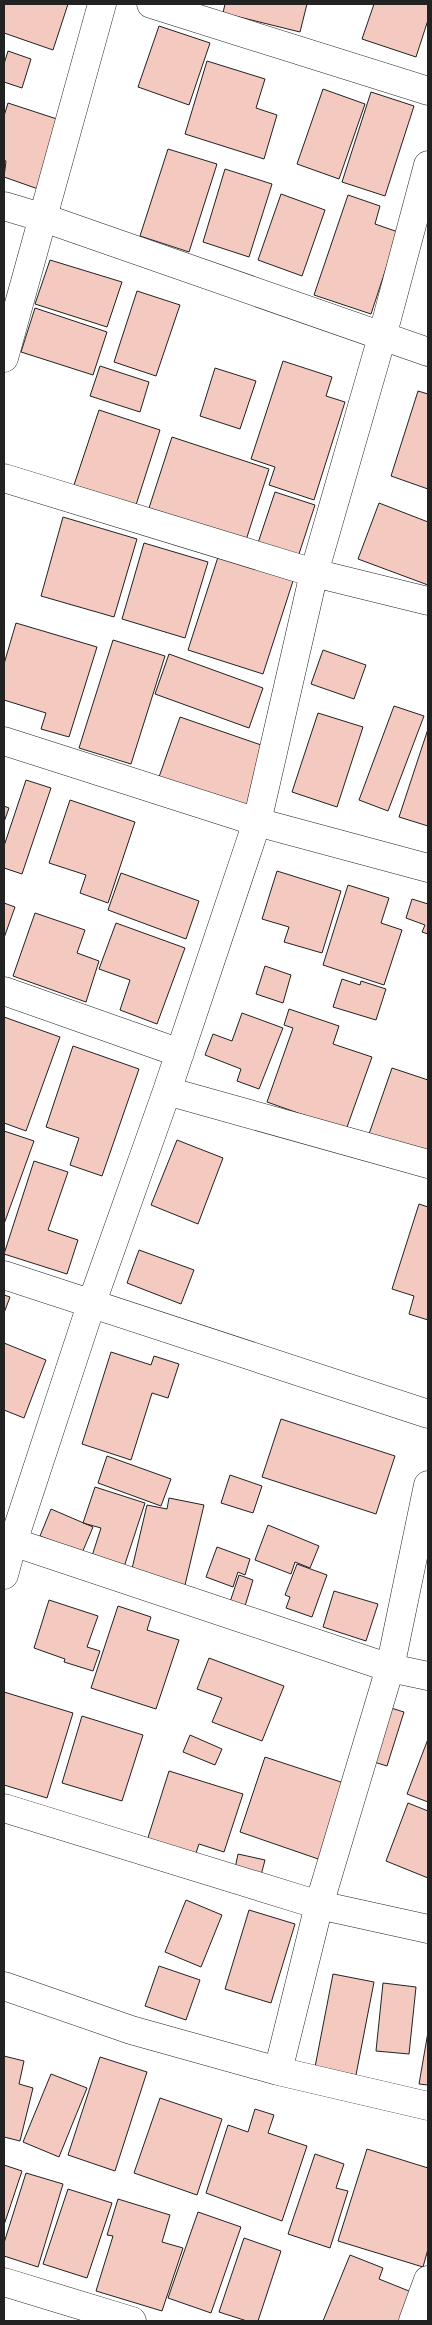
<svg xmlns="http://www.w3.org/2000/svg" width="432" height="2325" viewBox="0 0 432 2325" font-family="'PT Sans Narrow',sans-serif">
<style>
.building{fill:#f3c9c0;stroke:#222}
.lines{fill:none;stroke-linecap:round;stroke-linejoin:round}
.minor-casing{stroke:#222;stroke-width:29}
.tertiary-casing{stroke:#222;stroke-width:29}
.minor{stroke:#fff;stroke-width:28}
.tertiary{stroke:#fff;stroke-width:28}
</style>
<rect width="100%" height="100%" fill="#fff"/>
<path class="building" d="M4 4H68L53 50 4 33Z
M225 4H307L300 32 223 13Z
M374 4H428V20L416 57 362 39Z
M159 26 210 43 189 105 138 87Z
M8 51 31 59 22 88 4 82V64Z
M207 61 265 79 256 108 277 115 264 159 185 134Z
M323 89 365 104 339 179 297 164Z
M371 92 414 106 385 196 342 182Z
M8 103 63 121 41 190 4 177 6 161 4 160V116Z
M168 149 217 164 189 252 140 236Z
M225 169 272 184 249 257 203 242Z
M281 194 325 210 302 276 258 260Z
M348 195 380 206 375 224 398 232 371 314 314 295Z
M50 260 122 282 107 327 35 304Z
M137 291 180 305 156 376 114 362Z
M35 308 107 332 93 375 21 352Z
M283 361 332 377 326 396 345 402 314 500 269 485 275 467 251 459Z
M100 366 149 382 140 412 90 396Z
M215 368 256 381 240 429 200 416Z
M418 391 428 394V489L391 476Z
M99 410 160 430 136 505 74 485Z
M172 437 269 469 246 540 149 508Z
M275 492 315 505 298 557 258 543Z
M379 503 428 522V585L358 559Z
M63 517 137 539 114 617 41 596Z
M144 543 208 562 185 638 122 619Z
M218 557 293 581 263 674 188 650Z
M16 623 97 647 69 737 41 729 46 713 4 700V664Z
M113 640 165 656 131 764 79 748Z
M323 650 366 665 354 699 311 684Z
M169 654 263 688 249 728 155 694Z
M394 706 424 716 388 811 359 800Z
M318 713 363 727 337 807 292 792Z
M180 717 267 747 246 808 159 777Z
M428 729V826L399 817Z
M26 780 51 788 22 874 4 868V846Z
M70 800 135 822 108 903 80 893 86 875 49 863Z
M4 806 9 808 4 822Z
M277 871 341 891 322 953 284 942 289 927 262 919Z
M121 873 199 901 186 939 108 910Z
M348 885 389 898 381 923 402 930 384 985 323 965Z
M412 899 428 904V934L422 932 425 925 406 918Z
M4 903 15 907 4 938Z
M35 913 85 930 77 953 99 961 86 1002 13 976Z
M116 923 185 948 157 1024 120 1010 130 980 99 969Z
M265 966 291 975 283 1003 256 994Z
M342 979 360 985 361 981 386 989 376 1020 333 1007Z
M289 1009 339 1026 333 1044 372 1057 346 1130 267 1102 293 1028 284 1025Z
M242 1013 283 1028 259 1089 237 1081 241 1069 205 1055 213 1034 232 1041Z
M4 1017 60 1037 26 1131 4 1123Z
M73 1046 139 1069 102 1176 70 1165 79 1138 46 1127Z
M392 1068 428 1080V1154L369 1134Z
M4 1131 34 1141 4 1224Z
M177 1140 223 1158 198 1224 151 1205Z
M34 1161 68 1172 48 1230 78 1240 67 1274 4 1254Z
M419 1204 428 1207V1320L409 1314 414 1296 392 1289Z
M139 1250 194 1270 181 1304 127 1283Z
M4 1295 10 1297 4 1313Z
M4 1343 46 1360 24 1418 4 1410Z
M111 1352 151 1365 154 1356 179 1364 168 1398 152 1393 131 1460 82 1444Z
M281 1419 395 1456 376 1514 262 1477Z
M107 1456 171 1479 161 1506 98 1483Z
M230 1475 262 1486 253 1513 221 1503Z
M95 1487 145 1503 123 1570 91 1559 101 1528 83 1523Z
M169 1498 204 1505 185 1585 131 1573 147 1505 167 1509Z
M51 1509 93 1527 82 1553 40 1536Z
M268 1525 319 1546 310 1568 295 1562 291 1574 255 1560Z
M217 1547 250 1559 245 1575 238 1572 233 1587 206 1577Z
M297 1564 327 1575 312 1617 286 1608 290 1597 285 1595Z
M239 1575 253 1580 245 1606 230 1602Z
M334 1591 378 1604 366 1641 323 1627Z
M49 1600 98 1616 87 1647 100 1651 93 1671 64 1662 65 1659 34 1648Z
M118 1606 151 1617 147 1630 179 1640 156 1709 91 1688Z
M209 1658 284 1686 262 1741 212 1722 222 1698 197 1689Z
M4 1692 73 1713 47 1798 4 1785Z
M391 1708 404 1712 387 1766 374 1762Z
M82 1716 143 1735 122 1801 62 1783Z
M190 1735 222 1749 215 1765 183 1752Z
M428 1739V1802L407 1794Z
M265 1757 350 1785 324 1861 240 1832Z
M169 1771 243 1794 224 1852 199 1844 194 1859 146 1844Z
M408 1803 428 1811V1878L386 1861Z
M238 1854 265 1860 260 1879 234 1873Z
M186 1900 222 1915 201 1967 165 1952Z
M249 1910 295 1924 271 2003 225 1989Z
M159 1966 200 1980 186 2020 145 2006Z
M333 1974 374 1982 356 2075 315 2067Z
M383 1983 416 1987 409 2054 376 2051Z
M428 2032V2085L419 2084Z
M4 2056 24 2061 19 2084 33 2088 20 2141 4 2137Z
M100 2057 147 2072 115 2171 68 2155Z
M51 2074 87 2088 59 2157 23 2142Z
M160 2098 222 2119 197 2195 134 2173Z
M255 2109 274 2115 268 2133 307 2146 282 2221 206 2193 228 2125 248 2132Z
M367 2149 428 2168V2249L423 2267 338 2241Z
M315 2154 344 2164 336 2188 348 2191 330 2248 288 2234Z
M4 2165 22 2171 4 2225Z
M26 2173 63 2184 38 2267 4 2256V2243Z
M68 2189 112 2203 87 2278 43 2264Z
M118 2199 170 2215 162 2242 183 2248 162 2311 96 2291 113 2236 107 2235Z
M198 2212 241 2227 211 2313 168 2298Z
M244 2238 281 2251 258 2321H247L219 2312Z
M350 2255 383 2268 379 2279 414 2293 403 2321H323Z"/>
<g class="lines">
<defs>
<path id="minor" d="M151 4 428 91
M4 206 44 218 428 352
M4 478 314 573 428 601
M4 741 257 822 428 868
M4 991 180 1053
M167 1091 428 1164
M4 1275 428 1414
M4 1539 390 1668 428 1676
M4 1575 13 1542 91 1305 167 1091 257 822 314 573 382 337 428 165
M4 1808 319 1905 428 1929
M4 1986 131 2030 278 2071 428 2106
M278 2071 319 1905 390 1668 428 1485
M4 2282 132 2321
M413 2321 428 2280"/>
<path id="tertiary" d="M4 358 102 4"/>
</defs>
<use href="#minor" class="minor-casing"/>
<use href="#tertiary" class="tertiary-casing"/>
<use href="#minor" class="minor"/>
<use href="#tertiary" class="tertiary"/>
</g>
<rect width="432" height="2325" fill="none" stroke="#222222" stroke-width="10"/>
</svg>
